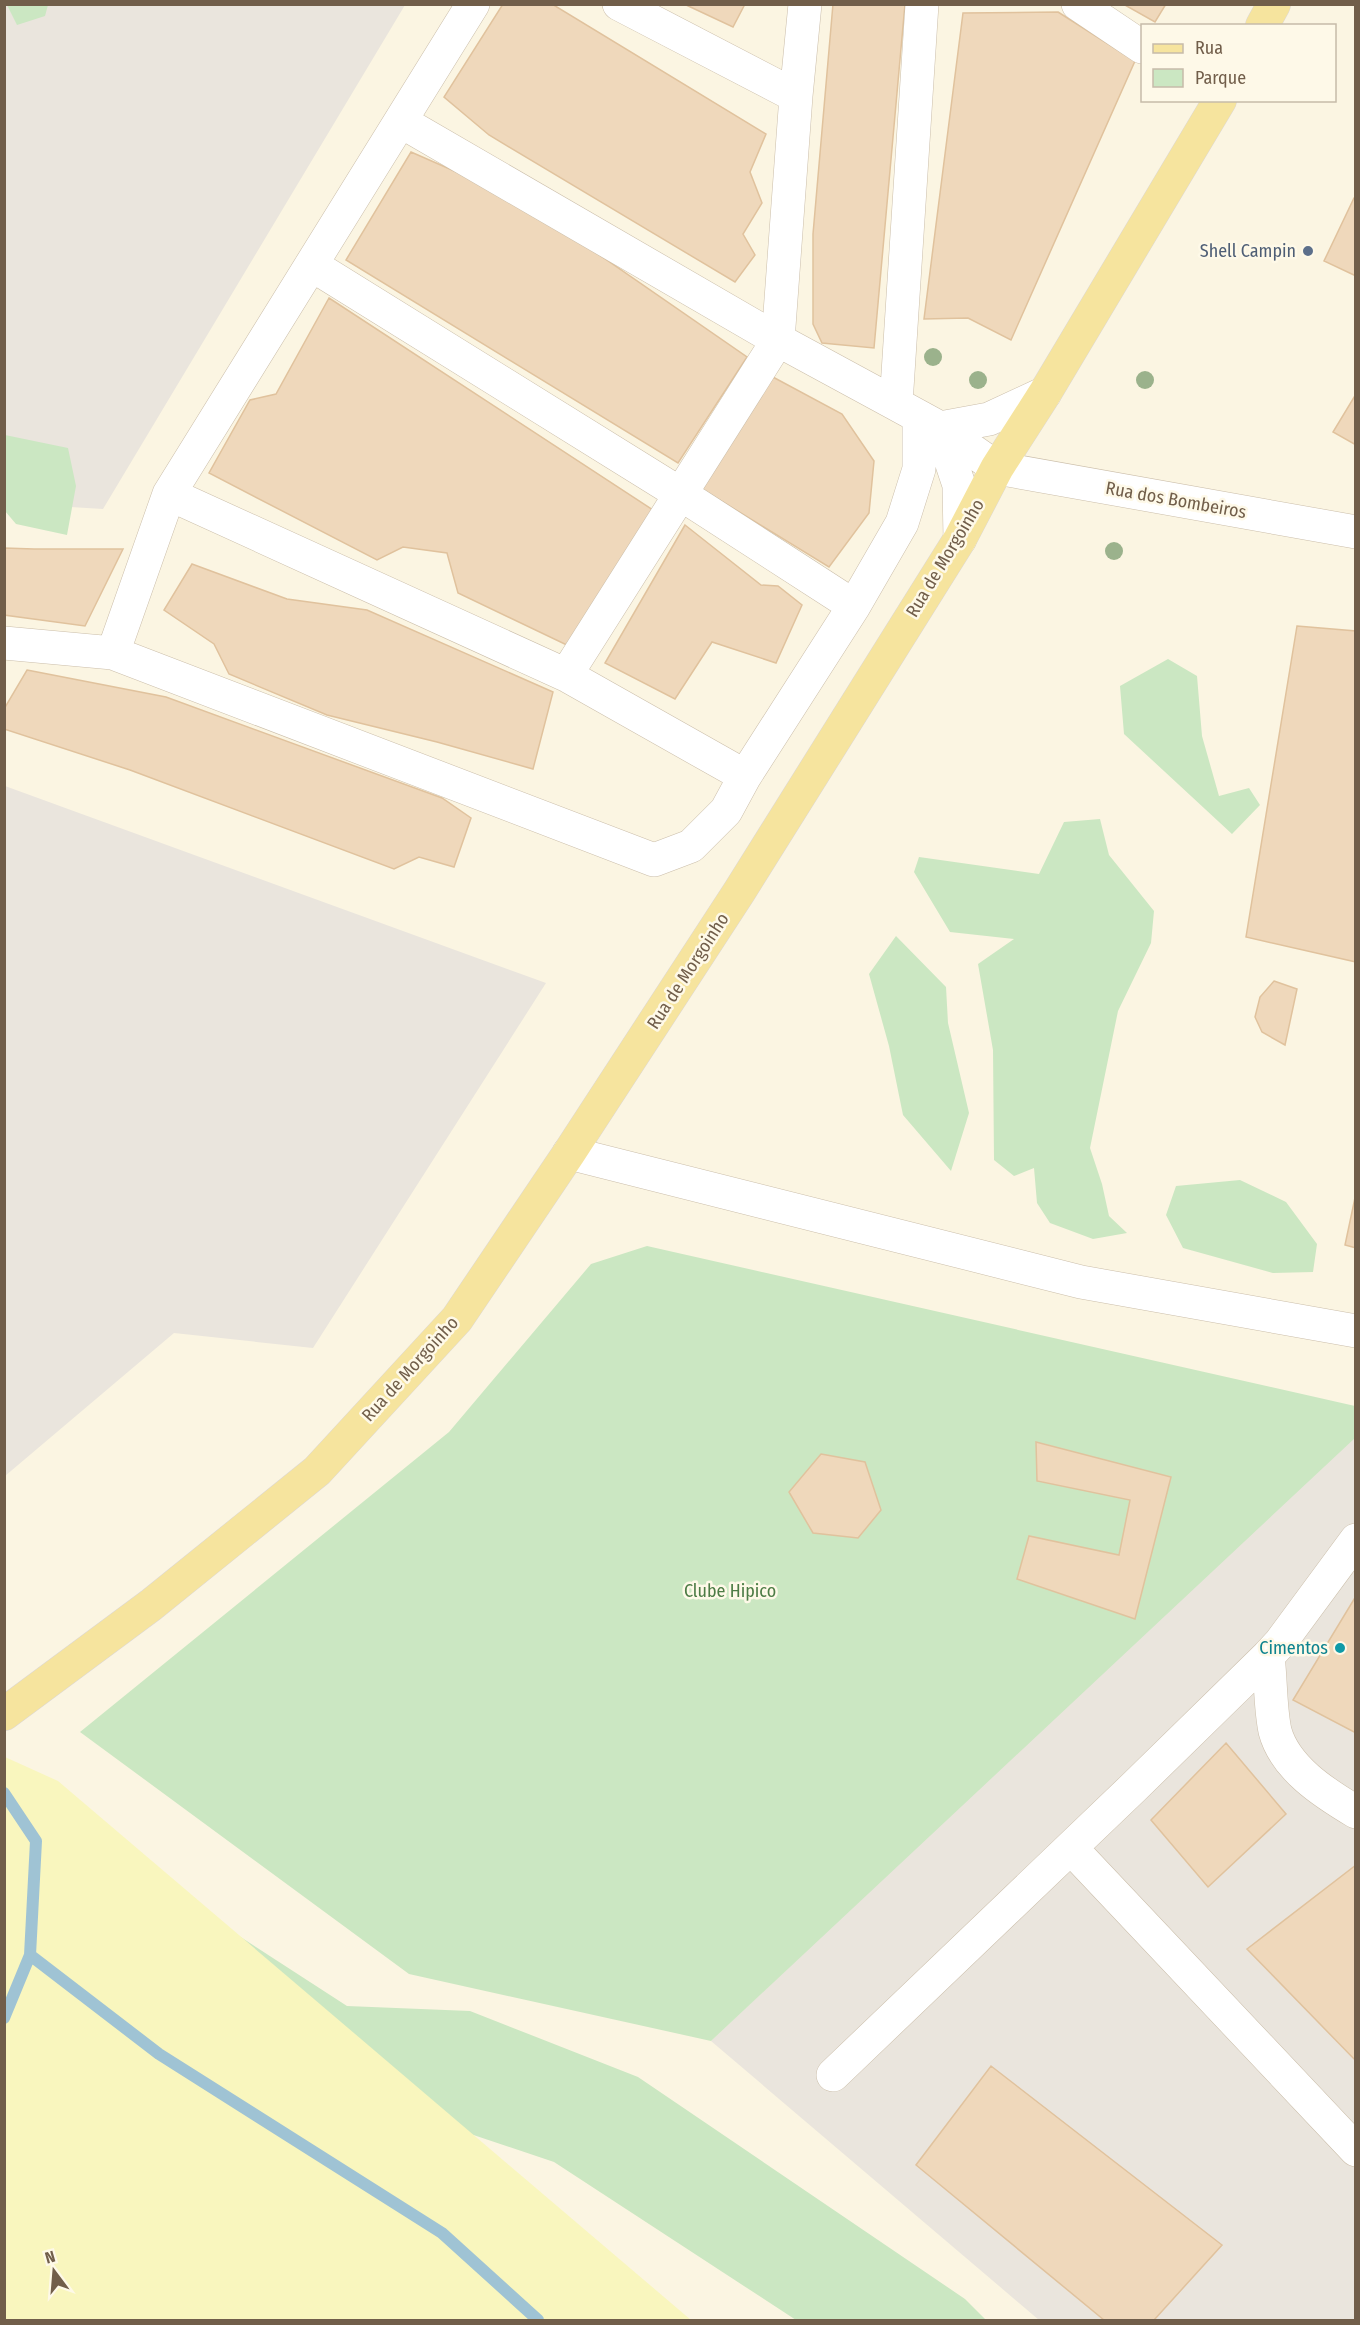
<svg xmlns="http://www.w3.org/2000/svg" width="1360" height="2325" viewBox="0 0 1360 2325" font-family="'Fira Sans Condensed',sans-serif">
<style>
.industrial{fill:#eae5dd}
.green{fill:#cbe7c2}
.sand{fill:#f9f6be}
.lines{fill:none;stroke-linecap:round;stroke-linejoin:round}
.stream{stroke:#9fc3d4;stroke-width:12}
.building{fill:#efd8bb;stroke:#e0c29d;stroke-width:1.5}
.minor-casing{stroke:#cbbeaa;stroke-width:34}
.major-casing{stroke:#ddd8d4;stroke-width:34}
.minor{stroke:#fff;stroke-width:33}
.major{stroke:#f6e49e;stroke-width:33}
.tree{fill:#9bb28c}
.service-dot{fill:#5c6f8a;stroke:#fef9e8;stroke-width:2}
.culture-dot{fill:#0f9aa8;stroke:#fef9e8;stroke-width:2}
.labels{text-anchor:middle;stroke-width:5;stroke-linejoin:round;paint-order:stroke}
.service-label{font-size:18px;fill:#4e5e75;stroke:#fef9e8;text-anchor:end}
.street-label{font-size:18px;fill:#715e4a;stroke:#fef9e8}
.park-label{font-size:18px;fill:#4d7c45;stroke:#fef9e8}
.culture-label{font-size:18px;fill:#0d838f;stroke:#fef9e8;text-anchor:end}
</style>
<rect width="100%" height="100%" fill="#fbf5e2"/>
<path class="industrial" d="M4 5H405L103 509 5 503Z
M5 786 546 983 313 1348 174 1333 5 1476Z
M1355 1431V2320H1039L711 2041Z"/>
<path class="green" d="M7 5H48L45 16 17 25Z
M5 435 68 448 76 486 67 535 16 524 5 511Z
M1168 659 1197 676 1202 736 1219 796 1249 788 1260 805 1232 834 1124 734 1120 686Z
M1100 819 1109 855 1154 911 1151 943 1118 1011 1090 1148 1102 1184 1109 1216 1127 1233 1093 1239 1050 1223 1037 1203 1034 1168 1014 1176 994 1160 993 1050 978 964 1014 939 950 932 914 872 919 857 1039 874 1064 822Z
M896 936 946 987 948 1023 969 1113 951 1171 903 1115 889 1046 869 974Z
M1240 1180 1286 1202 1317 1244 1313 1272 1273 1273 1183 1248 1166 1215 1176 1186Z
M647 1246 1355 1406V1438L711 2041 409 1974 80 1732 449 1432 591 1264Z
M196 1908 347 2006 470 2011 638 2077 965 2299 986 2320H796L554 2162 262 2064Z"/>
<path class="sand" d="M5 1757 58 1781 691 2320H5Z"/>
<g class="lines">
<path class="stream" d="M4 1793 36 1841 30 1955 4 2018
M30 1955 159 2054 442 2233 538 2320"/>
</g>
<path class="building" d="M503 4H552L766 134 750 172 762 203 743 234 755 255 735 282 489 135 444 97Z
M684 4H745L733 27Z
M833 4H905L874 348 822 343 813 324V234Z
M1123 4H1166L1155 22Z
M1058 12 1135 61 1011 340 968 318 924 319 963 13Z
M411 152 484 184 562 229 747 357 678 463 346 260Z
M1354 198H1356V276L1324 261Z
M329 298 653 510 571 647 458 593 447 553 403 547 377 560 209 473 250 400 276 394Z
M771 376 842 414 874 461 869 513 829 567 700 488Z
M1356 394V445L1333 432Z
M685 525 761 585 778 586 802 605 776 663 712 642 675 699 605 663Z
M4 548 34 549H123L85 626 4 615Z
M192 564 287 599 367 610 553 692 533 769 437 742 327 715 229 674 214 644 164 610Z
M1297 626 1356 631V962L1246 937Z
M27 670 166 697 442 798 471 818 454 867 419 857 394 869 130 770 4 729V709Z
M1274 981 1297 989 1285 1045 1262 1032 1255 1017 1260 997Z
M1356 1193V1248L1345 1245Z
M1036 1442 1171 1477 1135 1619 1017 1579 1029 1536 1119 1555 1130 1500 1037 1481Z
M821 1454 865 1462 881 1510 858 1538 813 1533 789 1492Z
M1356 1596V1733L1293 1700Z
M1226 1743 1286 1814 1208 1887 1151 1820Z
M1356 1865V2061L1247 1949Z
M991 2066 1222 2245 1154 2320H1104L916 2165Z"/>
<g class="lines">
<defs>
<path id="minor" d="M619 4 796 96
M922 4 896 404 940 428 997 468 1356 532
M1078 4 1142 47
M402 122 778 340 896 404
M312 265 679 493 854 606
M169 494 566 675 745 776
M960 539 959 485 940 428 989 419 1045 393
M4 643 113 653 169 494 473 4
M113 653 654 860 691 846 726 811 745 776 854 606 902 523 919 469V417
M566 675 778 340 796 96 805 4
M569 1153 1081 1282 1356 1331
M1268 1656C1271 1680 1270 1707 1275 1731 1285 1768 1324 1793 1356 1812
M1071 1848 1356 2150
M833 2075 1134 1787 1268 1656 1280 1643 1356 1540"/>
<path id="major" d="M1262 26 1274 4
M4 1714 151 1605 317 1471 457 1319 569 1153 739 892 960 539 997 468 1045 393 1220 100"/>
</defs>
<use href="#minor" class="minor-casing"/>
<use href="#major" class="major-casing"/>
<use href="#minor" class="minor"/>
<use href="#major" class="major"/>
</g>
<g class="tree">
<circle cx="933" cy="357" r="9"/>
<circle cx="978" cy="380" r="9"/>
<circle cx="1145" cy="380" r="9"/>
<circle cx="1114" cy="551" r="9"/>
</g>
<circle class="service-dot" cx="1308" cy="251" r="6"/>
<circle class="culture-dot" cx="1340" cy="1648" r="6"/>
<g class="labels">
<g class="service-label">
<text x="1296" y="257">Shell Campin</text>
</g>
<g class="street-label">
<text transform="translate(1176 500) rotate(10)" y="6">Rua dos Bombeiros</text>
<text transform="translate(945 558) rotate(-59)" y="6">Rua de Morgoinho</text>
<text transform="translate(688 971) rotate(-57)" y="6">Rua de Morgoinho</text>
<text transform="translate(410 1369) rotate(-48)" y="6">Rua de Morgoinho</text>
</g>
<g class="park-label">
<text x="730" y="1597">Clube Hipico</text>
</g>
<g class="culture-label">
<text x="1328" y="1654">Cimentos</text>
</g>
</g>
<rect width="1360" height="2325" fill="none" stroke="#715e4a" stroke-width="12"/>
<rect x="1141" y="24" width="195" height="78" fill="#fef9e8" stroke="#c6bba9" stroke-width="1.5"/>
<rect x="1153" y="44" width="30" height="9" fill="#f6e49e" stroke="#c6bba9" stroke-width="1.5"/>
<text x="1195" y="54" font-size="18" fill="#715e4a">Rua</text>
<rect x="1153" y="69" width="30" height="18" fill="#cbe7c2" stroke="#c6bba9" stroke-width="1.5"/>
<text x="1195" y="84" font-size="18" fill="#715e4a">Parque</text>
<g transform="translate(54 2271) rotate(344)" stroke="#fef9e8" stroke-width="4.5" paint-order="stroke">
<path d="M0-4.5L10 22L0 15L-10 22Z" fill="#715e4a"/>
<text y="-9" font-size="16" font-weight="bold" text-anchor="middle" fill="#715e4a">N</text>
</g>
</svg>
